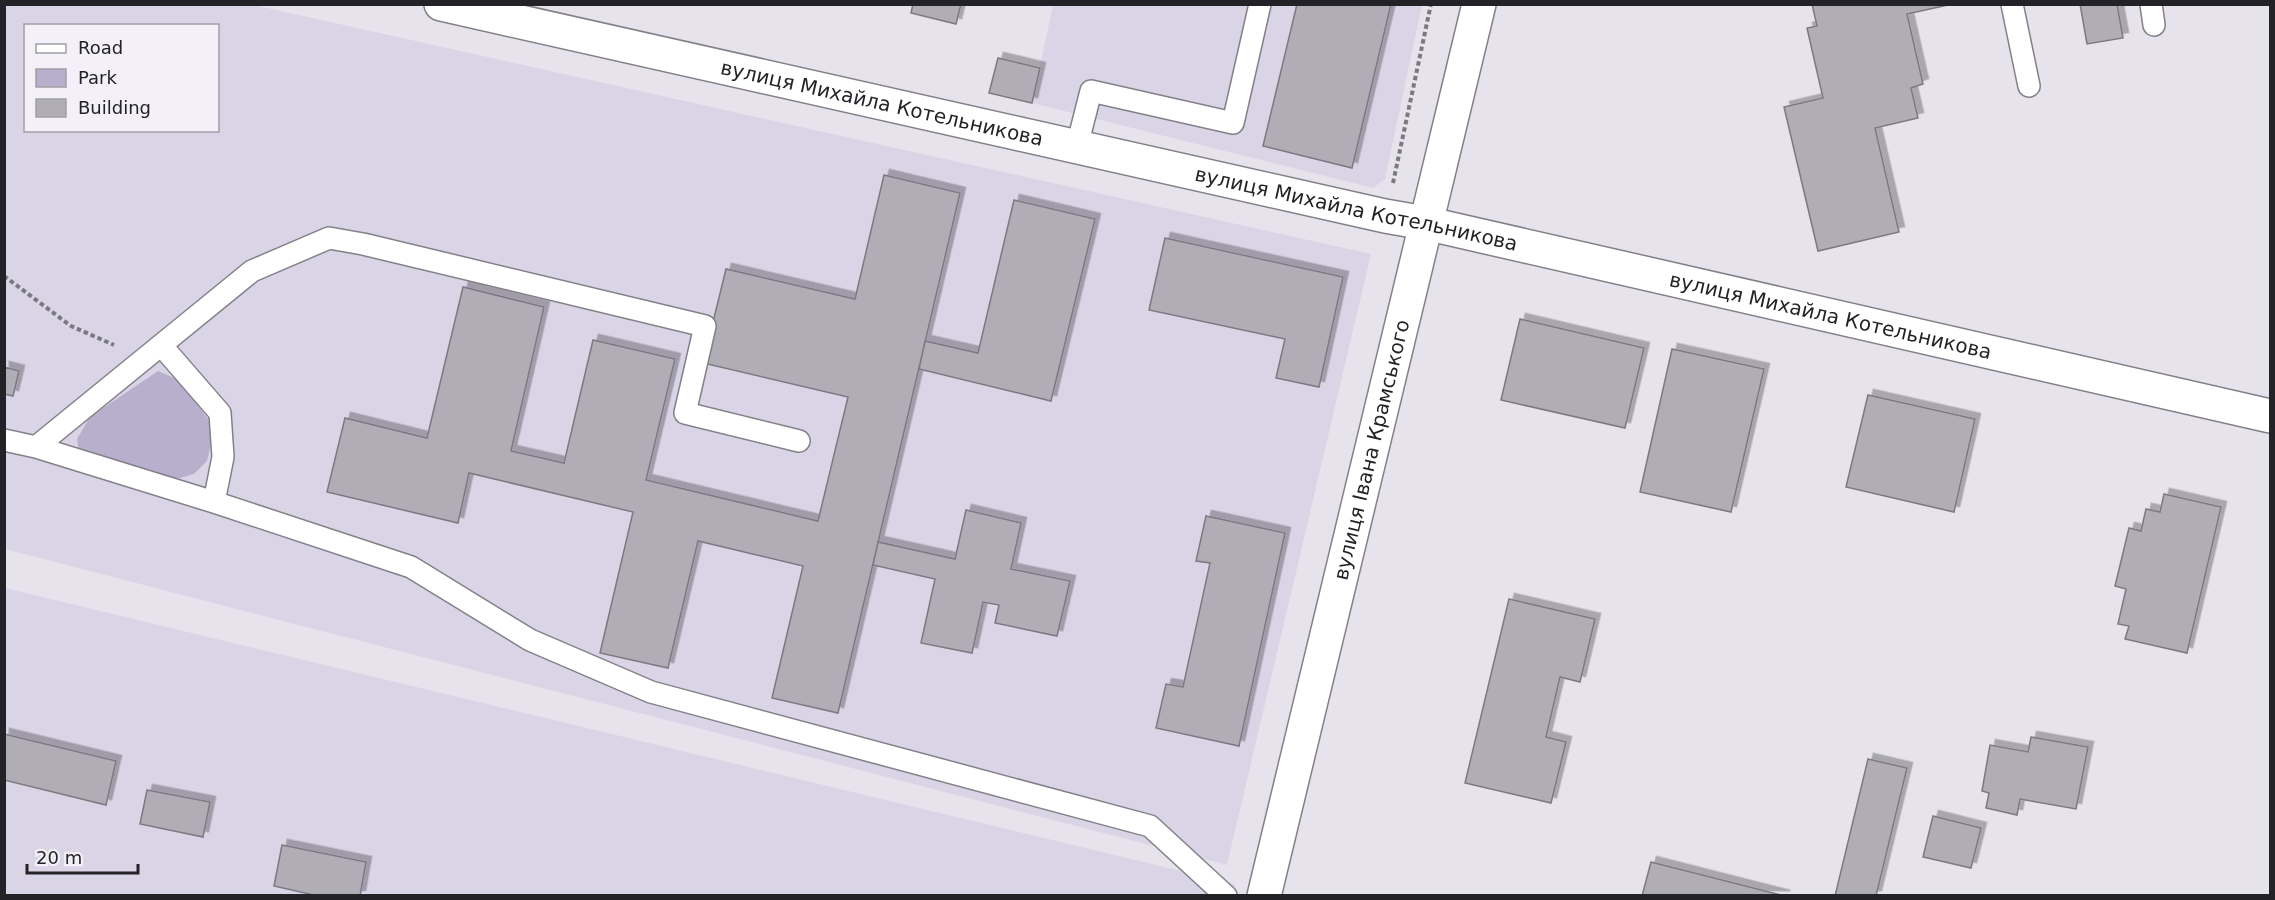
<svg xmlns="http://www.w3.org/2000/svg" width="2275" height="900" viewBox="0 0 2275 900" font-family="'DejaVu Sans',sans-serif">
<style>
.built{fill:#dad5e6;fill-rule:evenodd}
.green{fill:#b7afcc}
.building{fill:#b0adb6;stroke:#7c7982;stroke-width:1.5;filter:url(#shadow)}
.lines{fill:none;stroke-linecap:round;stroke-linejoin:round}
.service-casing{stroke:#838089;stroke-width:24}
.minor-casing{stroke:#838089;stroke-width:36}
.path{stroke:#7b7980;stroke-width:4;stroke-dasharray:4.5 3;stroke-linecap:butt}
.service{stroke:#fff;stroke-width:21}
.minor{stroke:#fff;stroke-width:33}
.labels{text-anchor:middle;stroke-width:6;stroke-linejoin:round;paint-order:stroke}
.street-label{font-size:20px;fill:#232226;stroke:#f3f0fa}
</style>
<defs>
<filter id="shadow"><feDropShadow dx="5.5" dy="-5.5" stdDeviation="0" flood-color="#0004"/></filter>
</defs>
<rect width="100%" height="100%" fill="#e6e3ed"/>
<path class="built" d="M4 5H254L1371 254 1227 865 5 549ZM26 26H218V130H26Z
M1053 5H1422L1385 179 1373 188 1032 103Z
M5 588 1235 884 1233 896H5Z"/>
<path class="green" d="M158 371 179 380 211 423 213 435 207 461 194 474 170 481 79 451 77 439 90 417Z"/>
<path class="building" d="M913 4H961L956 24 911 13Z
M1297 4H1391L1352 168 1263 146Z
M1812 4 1948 5 1907 14 1923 84 1911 88 1918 118 1875 128 1899 232 1818 251 1784 107 1823 98 1807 28 1817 26Z
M2080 4H2117L2123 38 2087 44Z
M998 58 1040 68 1032 103 989 93Z
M884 175 960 193 838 713 772 698 803 566 698 541 668 668 600 653 633 512 469 473 458 523 327 492 345 418 427 438 463 287 544 307 511 451 564 463 593 340 675 359 646 480 818 521 848 397 703 363 726 269 855 299Z
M1014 200 1095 219 1051 401 919 369 925 341 978 353Z
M1165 238 1343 277 1319 387 1276 378 1285 339 1149 310Z
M1520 319 1644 348 1625 428 1501 400Z
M1672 349 1764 369 1731 512 1640 492Z
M4 367 19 371 13 396 4 394Z
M1868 395 1975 419 1954 512 1846 487Z
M2164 494 2221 507 2187 653 2125 639 2129 626 2118 624 2126 589 2115 586 2129 528 2141 531 2146 509 2160 512Z
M966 510 1021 523 1011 569 1070 581 1057 636 995 623 999 605 983 602 972 653 921 643 935 579 873 565 878 542 955 559Z
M1206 516 1285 533 1239 746 1156 728 1166 684 1183 687 1210 563 1196 561Z
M1509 599 1595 619 1580 682 1560 677 1546 737 1566 742 1551 803 1465 783Z
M4 734 116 761 106 805 4 780Z
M2031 737 2088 747 2076 809 2020 799 2017 815 1986 808 1989 793 1982 791 1990 745 2028 752Z
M1868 759 1907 768 1876 896H1835Z
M147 790 210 802 203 837 140 824Z
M1933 816 1981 828 1971 868 1923 857Z
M282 845 366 862 360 896H318L274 886Z
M1651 862 1785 896H1642Z"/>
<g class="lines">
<defs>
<path id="service" d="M2012 4 2029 86
M2151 4 2154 25
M1077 146 1091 91 1233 123 1260 4
M161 345 220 413 223 457 214 502
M4 440 36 447
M799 441 685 413 705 326 363 244 329 238 252 271 36 447 214 502 411 567 530 640 651 692 1150 826 1226 896"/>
<g id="minor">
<path id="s1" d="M441 4 1385 216 1425 223 2270 416"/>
<path id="s2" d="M1264 896 1479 4"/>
</g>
</defs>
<use href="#service" class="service-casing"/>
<use href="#minor" class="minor-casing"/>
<path class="path" d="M1393 183 1431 4
M4 276 71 326 114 345"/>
<use href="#service" class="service"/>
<use href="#minor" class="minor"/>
</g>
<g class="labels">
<g class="street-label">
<text dy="7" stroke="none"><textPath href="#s1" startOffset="452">вулиця Михайла Котельникова</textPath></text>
<text dy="7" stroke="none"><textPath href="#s1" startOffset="938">вулиця Михайла Котельникова</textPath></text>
<text dy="7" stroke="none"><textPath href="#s1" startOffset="1424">вулиця Михайла Котельникова</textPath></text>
<text dy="7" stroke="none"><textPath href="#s2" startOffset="459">вулиця Івана Крамського</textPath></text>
</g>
</g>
<rect width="2275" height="900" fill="none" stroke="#232226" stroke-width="12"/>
<rect x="24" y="24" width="195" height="108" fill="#f3f0fa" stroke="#a09ea5" stroke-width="1.5"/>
<rect x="36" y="44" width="30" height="9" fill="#ffffff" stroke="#a09ea5" stroke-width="1.5"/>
<text x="78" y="54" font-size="18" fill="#232226">Road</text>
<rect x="36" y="69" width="30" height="18" fill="#b7afcc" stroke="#a09ea5" stroke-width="1.5"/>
<text x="78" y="84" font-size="18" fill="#232226">Park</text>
<rect x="36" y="99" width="30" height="18" fill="#b0adb6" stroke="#a09ea5" stroke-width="1.5"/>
<text x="78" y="114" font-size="18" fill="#232226">Building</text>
<path d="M27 864v9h111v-9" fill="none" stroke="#232226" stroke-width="3"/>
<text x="36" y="864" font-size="18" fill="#232226" stroke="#f3f0fa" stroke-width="4.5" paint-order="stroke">20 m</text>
</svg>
